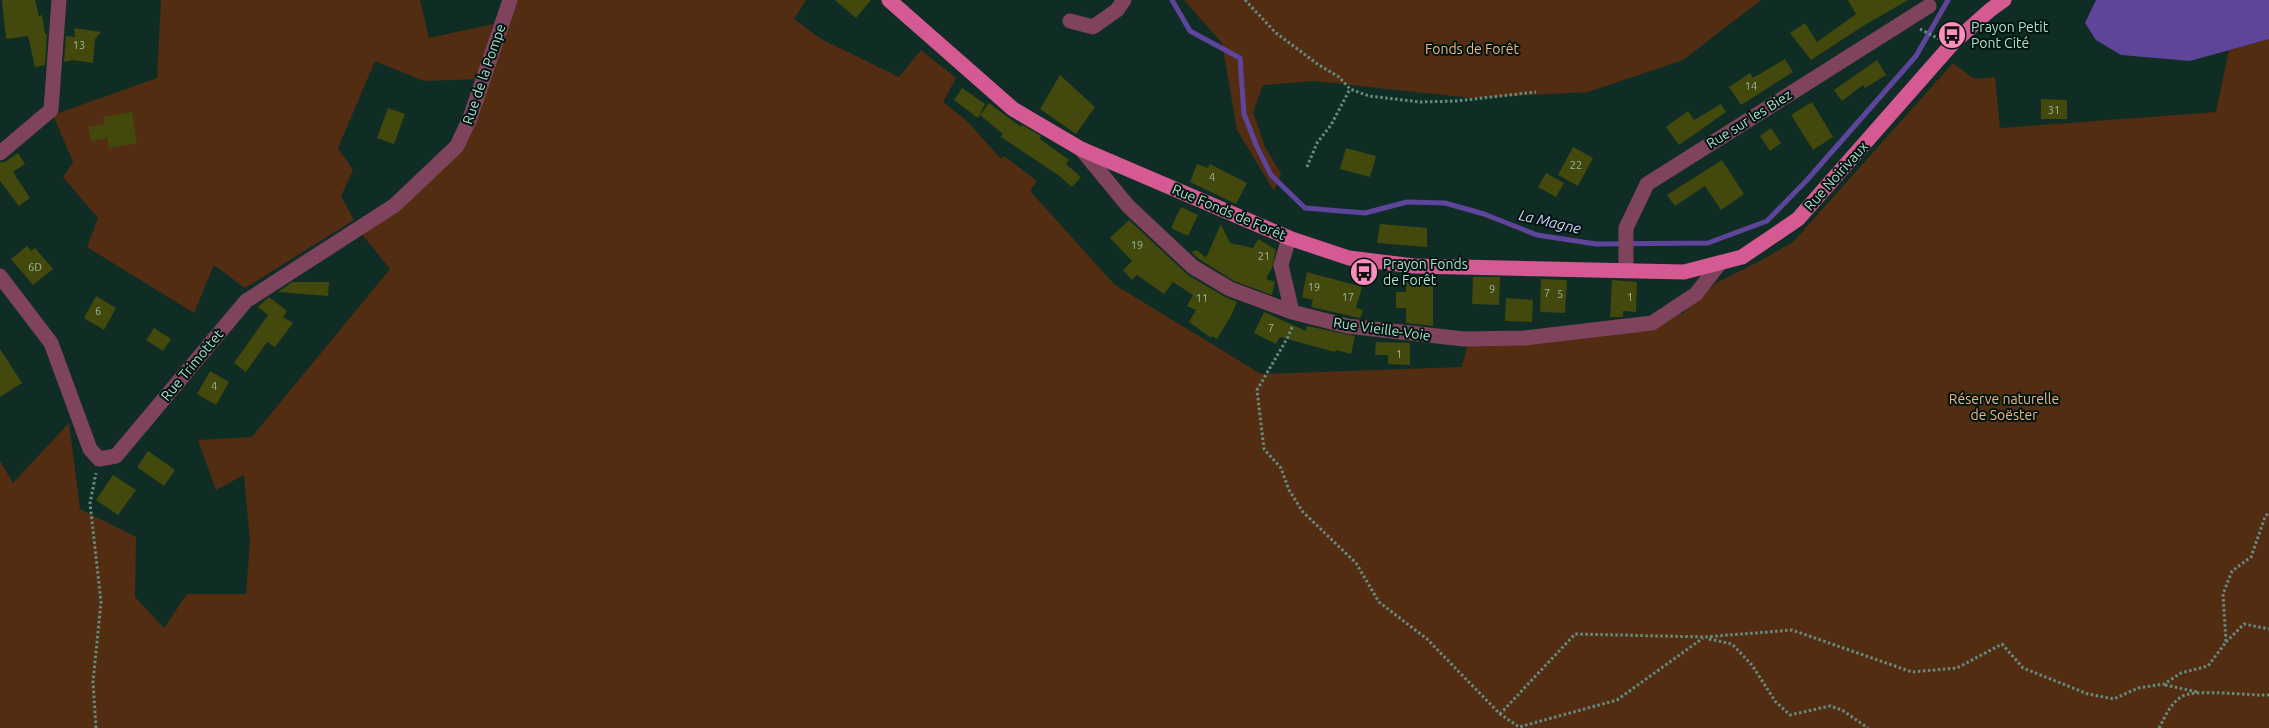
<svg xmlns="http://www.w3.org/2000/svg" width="2269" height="728" viewBox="0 0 2269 728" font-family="Ubuntu,sans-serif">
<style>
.green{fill:#532d12}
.water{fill:#5e449b}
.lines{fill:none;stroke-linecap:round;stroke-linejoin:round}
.stream{stroke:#5e449b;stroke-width:5}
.building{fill:#43480d}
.path{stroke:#668b80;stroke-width:3;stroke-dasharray:2.5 2.5;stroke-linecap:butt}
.minor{stroke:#7f435d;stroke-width:15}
.major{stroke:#d55992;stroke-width:15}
.labels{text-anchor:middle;stroke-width:4;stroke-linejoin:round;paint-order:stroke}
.number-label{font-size:11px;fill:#97b9a0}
.poi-label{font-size:14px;fill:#b3dfd1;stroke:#00150f;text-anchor:start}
.park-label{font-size:14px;fill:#f6b285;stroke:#00150f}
.street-label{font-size:14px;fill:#b3dfd1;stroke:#00150f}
.water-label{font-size:15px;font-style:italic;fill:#d6ccfc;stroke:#00150f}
</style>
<rect width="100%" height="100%" fill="#0f2d25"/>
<path class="green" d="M161 0H420L429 38 493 24 480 79 424 81 375 61 338 148 353 170 341 196 354 220 245 288 214 265 194 313 87 247 98 218 63 177 73 162 53 115 157 78Z
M513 0H806L794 19 821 39 899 77 921 50 956 78 943 102 967 121 1001 159 1004 156 1037 181 1030 191 1115 285 1261 374 1462 367 1468 343 1655 327 1683 313 1716 283 1758 262 1793 242 1953 63 1974 79 1995 77 2000 128 2216 112 2229 50 2269 39V728H0V461L13 483 69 423 80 509 136 537 135 597 164 628 187 594H246L250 542 244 475 216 490 198 440 252 437 390 269 362 234 460 138Z
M1184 0H1761L1683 60 1588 92 1471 98 1314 81 1263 85 1253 112 1265 147 1281 174 1274 191 1237 130 1222 43Z"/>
<path class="water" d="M2096 0H2269V39L2190 61 2121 55 2096 40 2085 23Z"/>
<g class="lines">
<path class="stream" d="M1172 0 1190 31 1240 58 1244 114 1257 147 1271 175 1305 208 1365 213 1407 202 1445 203 1484 214 1537 235 1596 244 1708 243 1767 221 1807 180 1916 56 1948 0"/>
</g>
<path class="building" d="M2 0H35L39 16 42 15 45 34H47L45 65 35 67 28 36 6 39Z
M835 0H871L856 18Z
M1848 0H1908L1863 26 1811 60 1790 33 1805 23 1817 42 1856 14Z
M74 28 101 32 95 39 93 63 73 60 64 62 66 36 75 37Z
M1785 59 1793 72 1741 105 1729 87 1750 73 1753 78Z
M1877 60 1886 75 1865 88 1863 85 1842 101 1834 90Z
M1060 75 1095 107 1076 134 1040 109Z
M962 88 985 104 978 118 954 100Z
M2041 99 2067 100V119H2041Z
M1812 102 1833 137 1813 150 1791 115Z
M989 103 1021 127 1022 125 1041 136 1040 139 1069 160 1066 164 1081 177 1072 187 1058 175 1001 137 1003 134 980 115Z
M1721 104 1726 112 1679 145 1666 127 1688 111 1694 120Z
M388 108 405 114 394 144 377 138Z
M132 112 137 143 109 148 107 138 91 141 88 127 105 124 103 117Z
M1771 128 1781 143 1770 151 1760 136Z
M1573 147 1593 158 1578 186 1558 175Z
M1346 148 1376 156 1370 177 1340 169Z
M18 153 25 164 13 172 30 198 19 206 0 181V162H5Z
M1722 160 1744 194 1721 210 1705 186 1675 206 1667 195Z
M1197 164 1208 168 1210 164 1247 183 1236 204 1190 182Z
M1546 173 1564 183 1556 197 1538 187Z
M1181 207 1198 215 1188 236 1171 228Z
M1129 220 1188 275 1225 297 1237 302 1231 316 1217 339 1212 336 1211 338 1189 322 1196 310 1187 306 1193 295 1173 282 1164 294 1137 275 1132 280 1123 270 1132 261 1110 238Z
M1221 224 1230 243 1253 248 1258 239 1276 250 1272 268 1266 279 1275 282 1272 295 1234 281 1199 259 1191 252 1197 250 1206 258Z
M1380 224 1427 228V247L1377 243Z
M27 246 31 251 35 248 53 269 33 285 11 259Z
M1307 272 1362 287 1356 308 1363 310 1360 318 1311 307 1313 300 1302 297Z
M1406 276H1433V326L1406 323V308H1396V292H1406Z
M1473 277H1500L1499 305 1472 304Z
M1541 279 1567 280 1565 313 1540 312Z
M1612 280 1637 282 1636 312 1623 311V317H1610Z
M292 282H329L328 296 278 292Z
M96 296 116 308 104 330 84 318Z
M269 297 287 311 283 317 293 323 275 347 267 342 246 372 234 363 268 315 258 307Z
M1506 298 1533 300 1532 322 1505 321Z
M1264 312 1306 331 1307 326 1355 336 1351 354 1336 350 1335 352 1280 337 1276 344 1254 333Z
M154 328 171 339 163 351 146 340Z
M1376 342 1410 343V365L1388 364V355H1375Z
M0 349 22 383 0 397Z
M210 371 229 382 216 405 197 394Z
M148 451 175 470 164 486 137 467Z
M113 475 136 490 118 515 96 500Z"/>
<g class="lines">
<path class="path" d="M1245 0 1276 33 1319 65 1339 77 1350 89 1369 96 1420 102 1456 101 1536 92
M1920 29 1939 39
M1307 167 1317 143 1331 125 1350 89
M1292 327 1288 337 1257 390 1264 449 1281 468 1289 490 1303 512 1356 563 1379 602 1427 639 1500 714 1519 727 1617 700 1703 638
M1709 639 1732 644 1752 665 1775 701 1790 715 1830 706 1842 710 1868 728
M2226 642 2244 624 2269 629
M2165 685 2198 692
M1500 714 1575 634 1704 637 1792 630 1912 672 1957 668 2002 644 2023 668 2088 694 2114 699 2138 688 2164 684 2181 673 2208 666 2226 642 2223 594 2232 571 2251 557 2265 517 2269 512
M96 728 93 682 101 602 90 503 96 473
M2159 728C2165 717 2170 704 2181 697 2194 688 2250 696 2269 695"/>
<path class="minor" d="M1070 21 1093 27 1117 10 1124 0
M1081 149 1128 206 1193 267 1230 289 1292 312 1347 326 1464 339 1524 338 1652 323 1696 294 1720 263
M0 153 51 110 59 0
M1289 238 1281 265 1292 312
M1626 271V228L1647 184 1929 6
M0 276 51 343 90 449 99 459 116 456 246 301 395 205 457 146 470 118 510 0"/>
<path class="major" d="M889 0 1013 109 1081 149 1289 238 1349 258 1414 266 1684 272 1742 257 1798 219 1952 44 1990 10 2004 0"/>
</g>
<defs>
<symbol id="bus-disc" viewBox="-11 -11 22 22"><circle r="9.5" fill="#fe8ebd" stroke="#00150f"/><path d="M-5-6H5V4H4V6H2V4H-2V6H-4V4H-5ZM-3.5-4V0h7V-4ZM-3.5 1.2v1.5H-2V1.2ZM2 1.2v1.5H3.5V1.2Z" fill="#111"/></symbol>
</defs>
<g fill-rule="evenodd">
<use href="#bus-disc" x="1936" y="19" width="32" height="32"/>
<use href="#bus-disc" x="1348" y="256" width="32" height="32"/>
</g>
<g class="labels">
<g class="number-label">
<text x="79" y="49">13</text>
<text x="1751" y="90">14</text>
<text x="2054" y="114">31</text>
<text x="1576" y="169">22</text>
<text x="1212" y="181">4</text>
<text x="1137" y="249">19</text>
<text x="1264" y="260">21</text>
<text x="35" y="271">6D</text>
<text x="1314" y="291">19</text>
<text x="1492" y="293">9</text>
<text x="1547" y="297">7</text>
<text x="1560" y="298">5</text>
<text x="1348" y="301">17</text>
<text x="1630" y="301">1</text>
<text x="1202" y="302">11</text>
<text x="98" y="315">6</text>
<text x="1271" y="332">7</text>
<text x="1399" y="358">1</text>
<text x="214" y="390">4</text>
</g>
<g class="poi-label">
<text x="1971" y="32">Prayon Petit<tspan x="1971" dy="16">Pont Cité</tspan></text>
<text x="1383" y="269">Prayon Fonds<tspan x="1383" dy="16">de Forêt</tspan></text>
</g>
<g class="park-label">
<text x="1472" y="54">Fonds de Forêt</text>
<text x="2004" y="404">Réserve naturelle<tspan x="2004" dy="16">de Soëster</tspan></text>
</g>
<g class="street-label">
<text transform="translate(484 74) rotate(-71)" y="5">Rue de la Pompe</text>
<text transform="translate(1749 119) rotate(-32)" y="5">Rue sur les Biez</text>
<text transform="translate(1836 176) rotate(-48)" y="5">Rue Noirivaux</text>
<text transform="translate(1229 212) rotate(23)" y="5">Rue Fonds de Forêt</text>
<text transform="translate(1382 329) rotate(8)" y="5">Rue Vieille-Voie</text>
<text transform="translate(192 365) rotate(-50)" y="5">Rue Trimottet</text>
</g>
<g class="water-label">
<text transform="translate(1550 222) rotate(13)" y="5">La Magne</text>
</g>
</g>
</svg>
